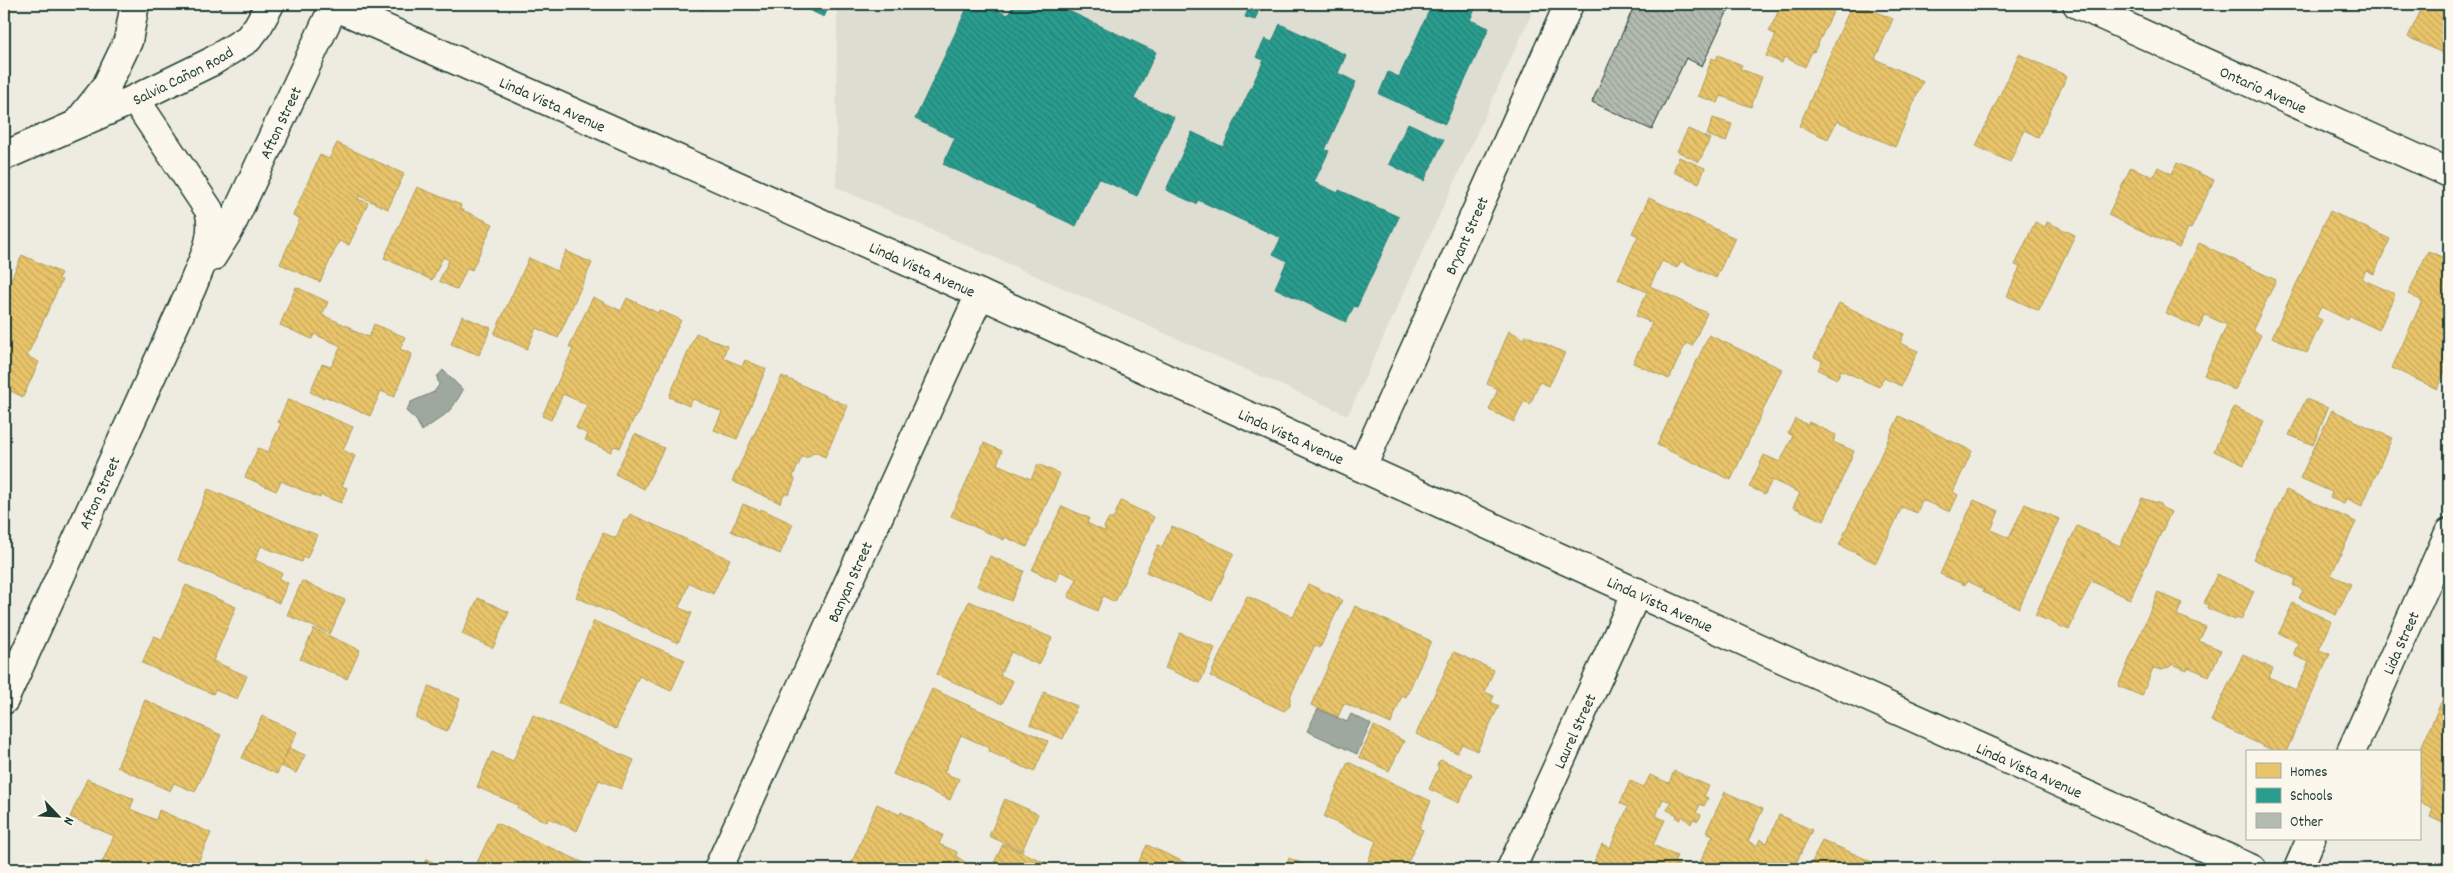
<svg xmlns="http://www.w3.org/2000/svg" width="2453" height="873" viewBox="0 0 2453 873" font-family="Dekko,sans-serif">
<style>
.built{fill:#ddddd2}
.water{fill:#9fa89f;stroke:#6c7d74}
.homes{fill:url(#homes-back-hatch);stroke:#ac9c5a}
.schools{fill:url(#schools-back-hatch);stroke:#278074}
.building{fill:url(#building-back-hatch);stroke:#1f3d34}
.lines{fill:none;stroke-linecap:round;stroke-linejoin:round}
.minor-casing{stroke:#1f3d34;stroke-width:31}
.major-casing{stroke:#1f3d34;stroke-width:31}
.path{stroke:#1f3d34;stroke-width:3;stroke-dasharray:5 4;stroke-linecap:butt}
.minor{stroke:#fbf7ec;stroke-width:28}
.major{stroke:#fbf7ec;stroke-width:28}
.labels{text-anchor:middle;stroke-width:5;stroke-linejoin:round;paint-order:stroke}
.street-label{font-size:16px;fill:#1f3d34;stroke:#fbf7ec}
</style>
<defs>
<pattern id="homes-back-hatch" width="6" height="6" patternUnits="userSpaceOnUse" patternTransform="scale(1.25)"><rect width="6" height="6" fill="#e9c46a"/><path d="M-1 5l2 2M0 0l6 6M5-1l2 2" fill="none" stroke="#c7a95c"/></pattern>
<pattern id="schools-back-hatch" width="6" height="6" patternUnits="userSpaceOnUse" patternTransform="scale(1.25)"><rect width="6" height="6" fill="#2a9d8f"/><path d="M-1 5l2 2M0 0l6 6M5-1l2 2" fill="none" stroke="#238176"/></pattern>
<pattern id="building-back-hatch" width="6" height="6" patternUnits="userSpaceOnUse" patternTransform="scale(1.25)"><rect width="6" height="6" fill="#b4bbb0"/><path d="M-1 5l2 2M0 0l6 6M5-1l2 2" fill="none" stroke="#929990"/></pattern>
</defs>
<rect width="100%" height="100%" fill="#eeece1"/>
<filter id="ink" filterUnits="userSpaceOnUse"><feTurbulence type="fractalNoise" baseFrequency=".02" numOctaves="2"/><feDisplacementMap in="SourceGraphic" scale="10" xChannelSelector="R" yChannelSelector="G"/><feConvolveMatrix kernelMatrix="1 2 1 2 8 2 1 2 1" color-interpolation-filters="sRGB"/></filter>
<g filter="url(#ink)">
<path class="built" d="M837 4H1536L1348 415 836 187Z"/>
<path class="water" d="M443 370 463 390C449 416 445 414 422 431L416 420 406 411 411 402 434 392 439 385 437 377Z
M1318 709 1347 722 1351 714 1371 724 1357 754 1307 731Z"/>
<path class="homes" d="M683 4H707L704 10Z
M1782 4H1837L1814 52 1812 51 1805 67 1784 57 1782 63 1766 56 1776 35 1769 31Z
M1852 4H1858L1893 19 1875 59 1923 81 1895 147 1837 121 1828 139 1799 126Z
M2424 4H2449V56L2408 37Z
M2019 54 2067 76 2038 137 2024 130 2010 162 1976 146Z
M1718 55 1742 65 1740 69 1762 77 1751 107 1721 96 1718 103 1698 96 1712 58 1716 60Z
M1713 118 1732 124 1726 142 1707 135Z
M1688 129 1710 139 1699 162 1677 151Z
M337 143 404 174 388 209 359 196 358 199 368 203 349 245 339 241 320 282 280 264 300 219 293 215 320 155 329 159Z
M1679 157 1705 168 1699 183 1673 172Z
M2177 163 2214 180 2191 229 2188 228 2179 248 2108 215 2131 167 2153 177 2158 167 2172 174Z
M417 187 461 205 460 209 493 224 472 270 467 268 457 290 439 281 449 260 443 257 432 280 384 258Z
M1649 198 1735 238 1716 278 1681 261 1677 268 1662 261 1650 286 1707 313 1692 346 1686 343 1669 379 1633 363 1652 323 1636 316 1647 292 1618 279 1638 236 1632 233Z
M2330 211 2390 239 2374 274 2366 270 2362 279 2395 294 2379 330 2350 316 2348 320 2321 307 2316 317 2322 320 2307 353 2272 337Z
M2035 222 2045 227 2047 222 2075 235 2039 311 2007 296 2020 267 2015 265Z
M2199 243 2276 280 2254 327V332L2261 335 2235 390 2204 375 2227 325 2205 315 2199 328 2166 313Z
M566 251 592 263 558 338 536 328 527 349 494 334 529 258 557 271Z
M2428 251 2449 260V362L2437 389 2392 368 2422 301 2408 294Z
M22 255 61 273 58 279 62 280 27 356 39 362 23 397 11 391 4 406V284L8 286Z
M296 287 328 302 322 315 352 328 351 330 369 337 374 324 405 337 400 349 412 354 394 397 381 391 370 416 324 396 323 398 310 392 322 364 331 367 341 346 314 334 312 339 280 325Z
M593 297 621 311 627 298 658 313 659 310 681 320 635 419 634 418 620 448 614 446 611 452 585 440 588 434 576 428 587 405 563 394 551 420 542 416 573 349 569 347Z
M1839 303 1904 334 1900 343 1918 351 1901 386 1884 378 1879 387 1841 370 1837 379 1818 370 1822 361 1814 357Z
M462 316 491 328 479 355 451 344Z
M1509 331 1525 339 1526 335 1565 353 1549 386 1540 382 1530 404 1524 401 1514 422 1489 410 1498 389 1487 384Z
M696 333 727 346 723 358 742 366 745 360 766 369 737 439 714 430 722 412 693 399 689 406 669 397Z
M1709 335 1782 369 1731 480 1657 445Z
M782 376 848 406 825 457 814 452 809 457H802L793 476 795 480 789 494H784L780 503 732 481Z
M288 399 353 427 343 450 355 456 342 486 347 488 341 503 321 495 320 498 281 481 276 491 245 477 258 448 268 452 281 423 278 422Z
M2306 399 2328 408 2313 445 2289 435Z
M2234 407 2264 421 2244 465 2214 451Z
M2332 410 2392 438 2362 506 2346 498 2344 504 2330 498 2332 492 2300 478Z
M1899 416 1972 451 1953 492 1958 495 1950 512 1922 500 1917 513 1902 507 1876 563 1839 545Z
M1795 419 1808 425 1809 422 1836 435 1833 442 1854 451 1824 521 1793 507 1800 493 1772 480 1765 494 1749 487 1764 455 1780 462 1793 436 1788 433Z
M635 434 664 448 644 489 615 474Z
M984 443 1002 451 997 464 1031 479 1038 464 1060 474 1027 547 1005 537 1004 540 951 516Z
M208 489 317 535 307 558 304 557 301 562 261 546 255 560 282 573 279 579 288 583 279 603 178 560Z
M2286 490 2356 522 2331 575 2351 584 2336 615 2299 598 2303 590 2293 585 2296 579 2253 559Z
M2142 498 2161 504V507L2171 512 2130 599 2091 581 2069 630 2035 615 2077 526 2120 546Z
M1974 500 1999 511 1991 530 2009 538 2025 504 2059 519 2019 608 1983 592 1984 589 1967 581 1965 585 1940 574Z
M1121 501 1154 517 1115 602 1103 596 1097 611 1068 597 1077 579 1060 571 1056 581 1032 570 1062 506 1089 518 1087 523 1106 532 1104 527 1108 519H1113Z
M743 504 760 511 761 509 793 524 780 554 731 531Z
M630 514 730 559 713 594 689 583 679 608 692 613 678 643 576 597 603 533 616 538 624 519 627 520Z
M1172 526 1234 553 1212 601 1146 572 1158 545 1162 547Z
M990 556 1024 571 1011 601 977 586Z
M2217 574 2254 591 2241 620 2236 618 2235 620 2207 608 2208 605 2204 603Z
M302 581 345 600 330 634 287 615Z
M1308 584 1342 600 1320 648 1315 645 1301 674 1290 697V706L1284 711 1210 676 1247 596 1293 617Z
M186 585 236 607 213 661 247 676 237 699 215 690 213 694 142 663 154 636 162 639Z
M2158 592 2182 603 2177 615 2206 627 2199 641 2221 650 2209 676 2188 667 2187 670 2172 664 2171 666 2162 670 2153 668 2142 696 2118 686Z
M478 598 509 612 493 648 462 634Z
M969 601 1052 638 1039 665 1011 652 1000 675 1013 681 1002 704 936 674Z
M2293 603 2332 622 2319 650 2330 654 2286 752H2276L2211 721 2243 654 2273 669 2269 677 2296 690 2309 662 2293 655 2298 643 2279 633Z
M1355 606 1431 641 1406 697 1402 695 1391 724 1344 703 1338 717 1311 705Z
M594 621 685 660 671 691 639 676 616 729 558 703Z
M314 629 360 650 347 679 300 659Z
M1180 633 1215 648 1200 683 1165 668Z
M1454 652 1494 670 1485 692 1494 696 1491 702 1499 706 1477 751 1462 744 1457 753 1416 734Z
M429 686 460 699 447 731 416 718Z
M932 689 1048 741 1034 772 988 751 990 748 961 735 944 773 959 779 950 800 893 774Z
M1044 692 1077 706 1063 739 1030 725Z
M2444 696 2449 698V826L2430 817 2433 808 2419 802 2421 778 2419 777V752Z
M145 700 221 735 195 792 174 783 170 791 117 767Z
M533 715 634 760 621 789 599 780 577 831 548 818 547 822 517 808 518 805 477 787 492 752 513 761Z
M262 716 297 732 277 774 242 758Z
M1374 726 1404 741 1389 771 1359 757Z
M289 748 305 755 296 773 281 766Z
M1442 760 1472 774 1459 803 1429 789 1439 767 1437 766 1439 761Z
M1348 762 1431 801 1419 828 1423 830 1405 869H1380L1367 864 1376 841 1324 817Z
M1674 771 1709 786 1704 796 1708 798 1704 806 1700 804 1696 813 1701 815 1698 821 1693 819 1691 824 1682 816 1680 820 1676 818 1677 815 1667 810 1671 802 1663 799 1656 816 1665 820 1653 845 1677 856 1674 862 1679 864 1676 869H1591L1602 844 1610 848 1628 807 1620 803 1630 781 1644 787 1650 775 1669 783Z
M87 779 134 799 130 809 156 820 159 810 211 833 195 869H99L114 836 70 817Z
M1725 792 1763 809 1748 841 1757 846 1760 839 1767 843 1779 815 1812 830 1793 869H1697L1713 835 1706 832Z
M1005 799 1038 814 1022 851 989 836Z
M877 804 900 815 901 812 943 835 939 844 957 852 956 856 965 862 967 869H849Z
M496 823 591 866 589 869H474Z
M1822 840 1850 852 1888 869H1809Z
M1003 844 1060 869H991Z
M1147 845 1199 869H1135Z
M1289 858 1314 869H1285Z
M426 859 449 869H422Z"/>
<path class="schools" d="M796 4H830L824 17Z
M969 4H985L1008 15 1014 4H1054L1156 52 1134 99 1174 117 1137 196 1098 178 1076 226 943 164 955 138 915 119Z
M1241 4H1265L1263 10 1259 9 1255 20 1245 17 1249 7Z
M1432 4 1444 8 1446 4H1468L1476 7 1470 20 1489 28 1445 124 1379 94 1388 72 1399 77Z
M1280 24 1346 55 1338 73 1356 82 1325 150 1329 151 1314 182 1338 193 1339 190 1399 217 1357 307 1354 306 1346 322 1275 288 1287 261 1273 254 1281 238 1198 200 1196 204 1166 190 1192 132 1223 147 1264 60 1256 57 1265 39 1272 42Z
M1408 123 1444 140 1424 181 1389 164Z"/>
<path class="building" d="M1635 4H1731L1702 66 1686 58 1652 130 1592 102Z"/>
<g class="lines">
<defs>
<g id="minor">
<path id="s1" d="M2077 4 2449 173"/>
<path d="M78 122 106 87 128 41 135 4"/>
<path id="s2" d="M4 156 135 99 211 62 248 39 258 26 270 4"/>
<path id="s3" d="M212 257 229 230 334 6"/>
<path id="s4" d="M1362 467 1569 4"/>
<path id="s5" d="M4 700 192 287C202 261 217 237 209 210L135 99"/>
<path id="s6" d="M2351 752 2449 533"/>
<path id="s7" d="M718 869 980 294"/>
<path id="s8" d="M1511 869 1637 592"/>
<path d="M2298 869 2311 839"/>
</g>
<g id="major">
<path id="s9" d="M330 4 980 294 1774 655 2252 869"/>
</g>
</defs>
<use href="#minor" class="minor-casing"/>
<use href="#major" class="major-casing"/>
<path class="path" d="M211 4 221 8"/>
<use href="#minor" class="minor"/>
<use href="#major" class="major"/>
</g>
</g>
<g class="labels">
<g class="street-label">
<text dy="6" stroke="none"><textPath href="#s2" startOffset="196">Salvia Cañon Road</textPath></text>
<text dy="6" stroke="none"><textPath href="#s1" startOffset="205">Ontario Avenue</textPath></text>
<text dy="6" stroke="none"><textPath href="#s9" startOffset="244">Linda Vista Avenue</textPath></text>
<text dy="6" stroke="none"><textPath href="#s3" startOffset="151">Afton Street</textPath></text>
<text dy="6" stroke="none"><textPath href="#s4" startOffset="254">Bryant Street</textPath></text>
<text dy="6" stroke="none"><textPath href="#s9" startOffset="649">Linda Vista Avenue</textPath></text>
<text dy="6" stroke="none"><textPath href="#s9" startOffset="1054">Linda Vista Avenue</textPath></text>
<text dy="6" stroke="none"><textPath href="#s5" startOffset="228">Afton Street</textPath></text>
<text dy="6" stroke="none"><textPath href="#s7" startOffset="316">Banyan Street</textPath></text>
<text dy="6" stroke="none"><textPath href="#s9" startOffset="1459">Linda Vista Avenue</textPath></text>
<text dy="6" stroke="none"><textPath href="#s6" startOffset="120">Lida Street</textPath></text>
<text dy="6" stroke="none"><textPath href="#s8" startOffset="152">Laurel Street</textPath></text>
<text dy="6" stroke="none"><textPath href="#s9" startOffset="1864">Linda Vista Avenue</textPath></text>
</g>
</g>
<rect width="2453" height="873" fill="none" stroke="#fbf7ec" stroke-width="20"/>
<rect x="10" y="10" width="2433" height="853" fill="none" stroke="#1f3d34" stroke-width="2" filter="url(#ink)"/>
<rect x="2246" y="750" width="175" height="90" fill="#fbf7ec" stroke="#a3ada2"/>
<rect x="2256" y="763" width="25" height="15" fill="#e9c46a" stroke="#a3ada2"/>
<text x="2290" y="776" font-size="15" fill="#1f3d34">Homes</text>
<rect x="2256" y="788" width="25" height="15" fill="#2a9d8f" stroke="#a3ada2"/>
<text x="2290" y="800" font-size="15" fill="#1f3d34">Schools</text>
<rect x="2256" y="813" width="25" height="15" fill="#b4bbb0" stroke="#a3ada2"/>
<text x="2290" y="826" font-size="15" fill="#1f3d34">Other</text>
<g transform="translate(58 816) rotate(115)" stroke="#fbf7ec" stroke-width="4" paint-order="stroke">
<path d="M0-4L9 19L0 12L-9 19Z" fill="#1f3d34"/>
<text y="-8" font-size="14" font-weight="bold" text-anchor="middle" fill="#1f3d34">N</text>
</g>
</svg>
